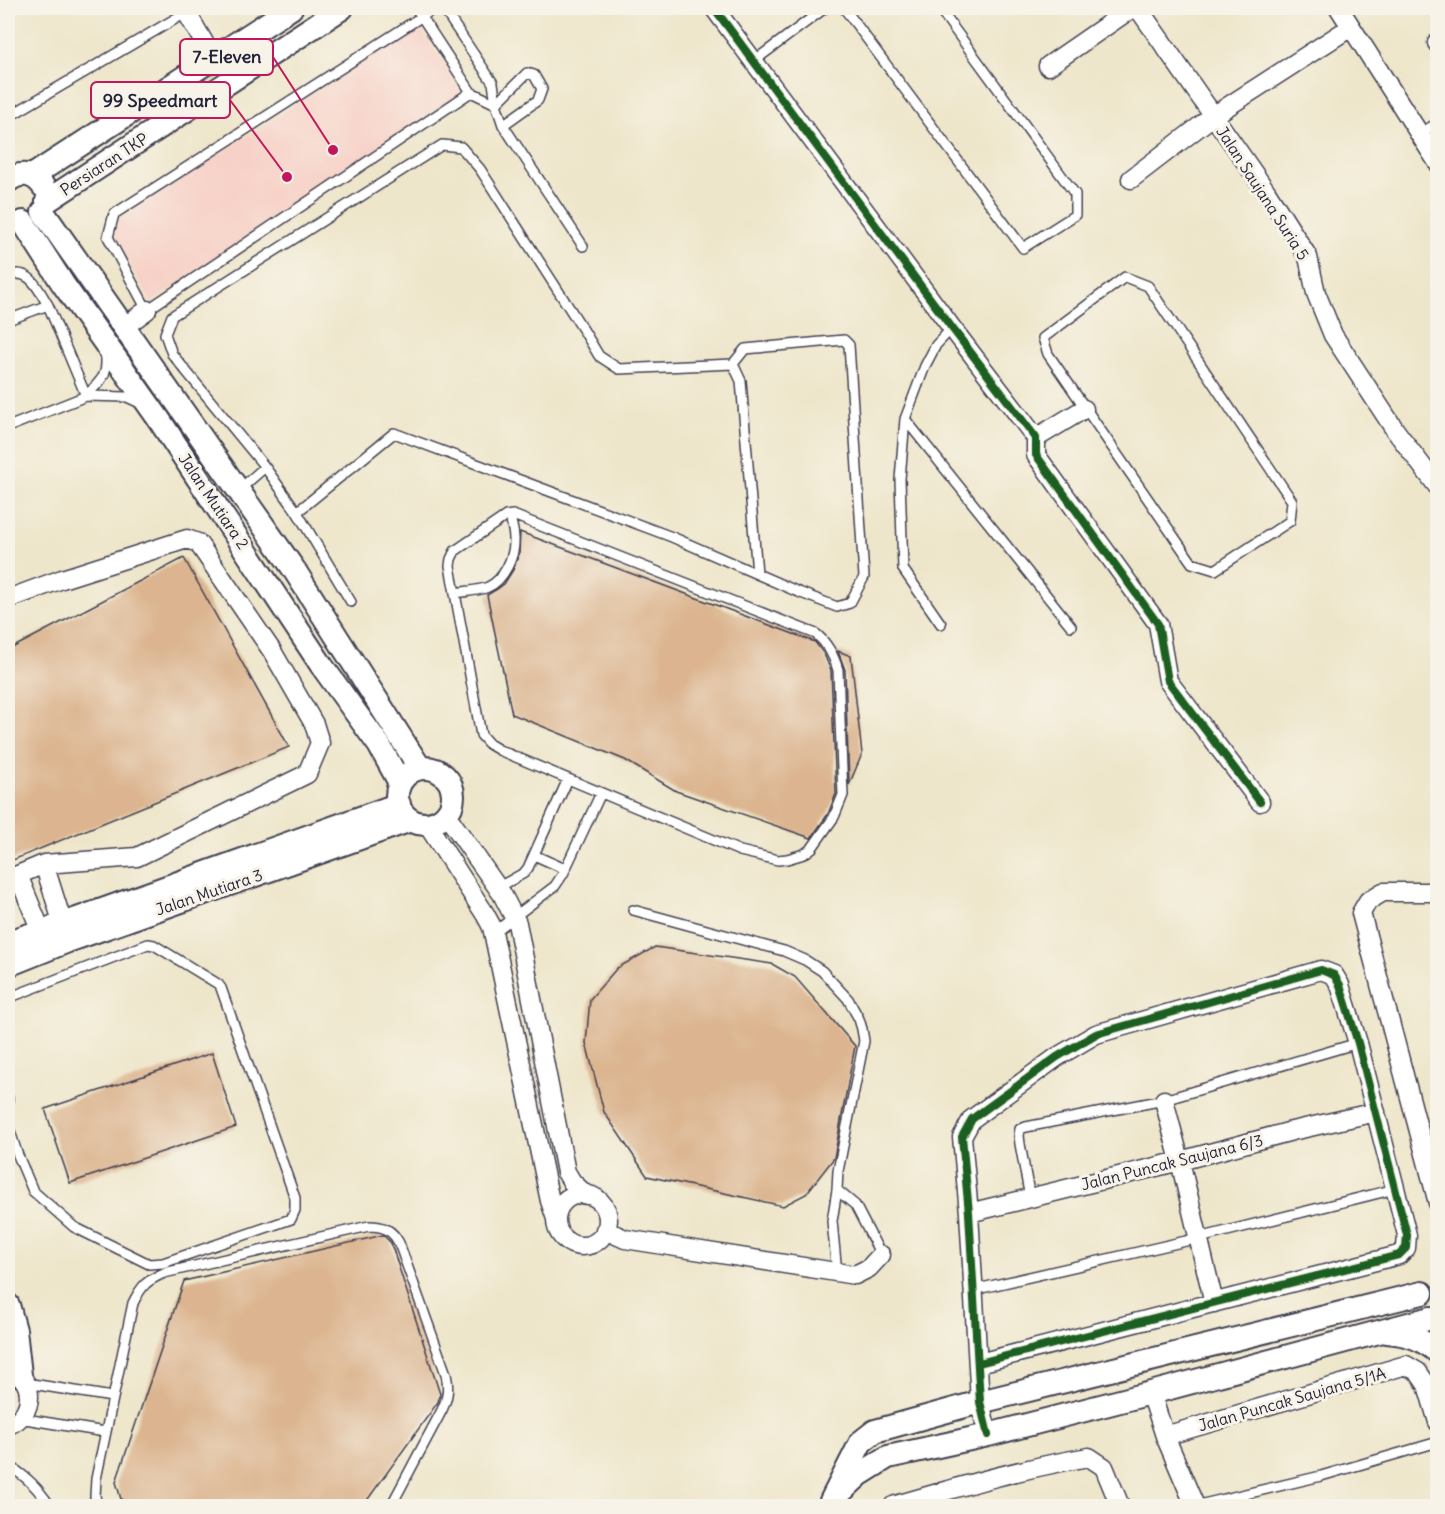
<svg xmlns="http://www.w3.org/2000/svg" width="1445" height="1514" viewBox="0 0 1445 1514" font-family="Delius,sans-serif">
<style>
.built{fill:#f7d1c7}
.building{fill:#dcb590}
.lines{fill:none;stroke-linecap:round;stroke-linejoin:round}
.service-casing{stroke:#413f50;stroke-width:12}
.minor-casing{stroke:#413f50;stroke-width:21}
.tertiary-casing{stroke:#413f50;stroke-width:26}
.service{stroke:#fff;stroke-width:9}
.minor{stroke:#fff;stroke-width:18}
.tertiary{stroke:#fff;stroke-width:22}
.cycleway-casing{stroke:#f7f3e8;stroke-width:11}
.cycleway{stroke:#1b5e20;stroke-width:8}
.labels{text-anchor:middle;stroke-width:6;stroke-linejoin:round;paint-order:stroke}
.street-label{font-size:16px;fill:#22223b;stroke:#f7f3e8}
.leader{fill:none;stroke:#c2185b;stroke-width:2}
.callout-dot{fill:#c2185b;stroke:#f7f3e8;stroke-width:2}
.callout{fill:#f7f3e8;stroke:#c2185b;stroke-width:2}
.callout-label{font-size:18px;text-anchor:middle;font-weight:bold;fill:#22223b}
</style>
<rect width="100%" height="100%" fill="#f7f3e8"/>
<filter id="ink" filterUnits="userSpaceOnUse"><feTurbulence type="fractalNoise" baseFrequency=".0167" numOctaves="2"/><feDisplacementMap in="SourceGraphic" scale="12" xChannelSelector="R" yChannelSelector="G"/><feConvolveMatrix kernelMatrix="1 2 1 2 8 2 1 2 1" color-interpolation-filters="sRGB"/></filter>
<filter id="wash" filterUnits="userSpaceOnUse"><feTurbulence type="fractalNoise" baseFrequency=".008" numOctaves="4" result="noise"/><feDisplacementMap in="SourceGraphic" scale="24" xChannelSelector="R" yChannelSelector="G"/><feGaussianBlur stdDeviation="1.35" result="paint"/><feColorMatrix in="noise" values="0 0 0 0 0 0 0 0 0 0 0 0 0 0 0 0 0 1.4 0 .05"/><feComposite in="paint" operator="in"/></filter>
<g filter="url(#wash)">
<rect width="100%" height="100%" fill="#eee6ca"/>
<path class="built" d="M419 25 462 92 151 303 113 235 117 219Z"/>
<g id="blocks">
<path class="building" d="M520 532 815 642 824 654 831 671 836 794 828 814 811 838 676 791 625 760 512 714 487 595 497 589 504 584 513 570 519 554Z
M184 558 289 747 8 862V650Z
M838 651 851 656 862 754 849 785 845 670Z
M655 947 772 964 795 977 855 1046 834 1158 806 1194 783 1206 647 1176 604 1112 586 1043 590 999 617 968Z
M212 1053 236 1127 70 1183 45 1109Z
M383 1235 391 1243 440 1394 438 1402 363 1506H123L116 1482 184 1281Z"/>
</g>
</g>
<g filter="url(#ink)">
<use href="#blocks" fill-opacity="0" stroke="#413f50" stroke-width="1.5"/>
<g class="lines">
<defs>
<path id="service" d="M416 8 471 92 496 104
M435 8 114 214 108 237 147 310 471 92
M443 8 493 83 496 104 503 125 583 246
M844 8 1023 248 1075 215V194L939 8
M754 61 825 8
M496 104 527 73 534 75 542 89 538 100 503 125
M8 117 187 12
M1419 134 1438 123
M8 276C30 267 38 289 48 305
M1125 277 1148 286 1292 501 1290 521 1215 570 1192 563 1048 354 1043 338Z
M8 320 48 305 86 396 8 427
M952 328 936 345 925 366 905 419 1071 626
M105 351C109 376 102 379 86 396L127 397 140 403
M733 364 741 381 757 573
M905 419 900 479 903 569 941 624
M240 489 265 467 172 354 165 334 172 316 442 145 461 147 480 169 584 331 599 356 619 369 733 364 745 349 844 340 849 345 864 577 850 603 837 607 796 591 672 537 394 433 297 512 265 467
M297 512 351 602
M513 515 816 634C827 643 834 656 838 670L843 795 834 817 812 848 804 854 787 859 778 860 740 851 499 750 489 744 481 735 450 566 451 559 455 551 506 516Z
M455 593C466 591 478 591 488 587 504 580 515 556 514 539 514 531 511 523 510 516
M534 855 565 869
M497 888 524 873 528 868 568 779
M633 910 784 951 805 960 822 971 848 999 859 1019 862 1029 864 1041 838 1171 837 1190
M493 933 555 886 563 874 601 793
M8 998 148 944 154 945 218 984 221 988 295 1198V1210L291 1219 163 1263 149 1264 74 1227 33 1191 17 1153 8 1125
M8 1098V1114
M1030 1198 1020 1144 1019 1136 1020 1129 1026 1127 1164 1100 1358 1043
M837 1273 832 1221 837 1190 855 1205 881 1255
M973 1290 1199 1238 1395 1189
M26 1383 112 1397
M19 1418 105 1432
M8 1465C28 1478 37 1487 50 1506
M97 1506 95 1496 96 1479 133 1303C142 1285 146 1281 164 1273L369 1226C384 1226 392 1230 399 1243L446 1374C449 1388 448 1397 442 1410L391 1506
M1195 1506 1321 1476 1438 1442"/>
<path id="minor" d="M184 8 213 58
M714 8 952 328 1036 438V455L1158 624 1168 681 1260 802
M1138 8 1266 191 1308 257 1316 293 1333 335 1395 430 1438 487
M1339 8 1438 163
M1437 43H1438
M1048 66 1132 8
M1131 179 1213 116 1351 27
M124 327 147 310
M1036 438 1084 409
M8 599 62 579 187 539 198 543 272 651 314 724 320 743 307 774 137 857 44 864 18 875 8 881
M446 814 502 894 517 923 566 1172 572 1182 586 1195
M427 824 485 914 492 927 550 1201 556 1219
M44 864 67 937
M18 875 46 943
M1438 892H1383L1368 901 1361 913 1438 1203
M1164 1100 1180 1161 1214 1303
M556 1220a26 26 0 1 1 52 0a26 26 0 1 1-52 0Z
M969 1213 1180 1161 1292 1131 1376 1112
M605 1230 625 1239 855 1275 869 1268 881 1255
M979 1363 1399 1255 1406 1248 1407 1235 1358 1043 1340 985 1334 975 1321 970 1096 1034 1057 1057 972 1119 962 1137 969 1213 980 1402 988 1435
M8 1368C36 1378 36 1415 8 1425
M1151 1393 1165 1436 1195 1506
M1165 1436 1406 1365 1418 1372 1427 1385 1438 1422
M893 1506C958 1487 1022 1468 1089 1457L1104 1467 1120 1506"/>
<path id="tertiary" d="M32 176 291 8
M8 181C20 171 34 173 43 186
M47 201 342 8
M43 212 293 568 420 768
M23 222 63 284 158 418 201 483 322 666 379 745 400 783
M397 796a28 28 0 1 1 56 0a28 28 0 1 1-56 0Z
M8 942 63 924 399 804
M8 965 68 941 411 820
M8 1305 15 1330 20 1375
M1387 1332C1409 1334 1420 1338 1438 1352
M841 1492 859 1475 888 1457 988 1435 1151 1393 1431 1318
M831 1501 861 1442 875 1431 980 1402 1422 1293"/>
</defs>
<use href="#service" class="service-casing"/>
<use href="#minor" class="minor-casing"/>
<use href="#tertiary" class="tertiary-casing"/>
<use href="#service" class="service"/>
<use href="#minor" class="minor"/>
<use href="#tertiary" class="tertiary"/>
<defs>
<path id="cycleway" d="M714 8 952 328 1036 438V455L1158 624 1168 681 1260 802
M979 1363 1399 1255 1406 1248 1407 1235 1358 1043 1340 985 1334 975 1321 970 1096 1034 1057 1057 972 1119 962 1137 969 1213 980 1402 988 1435"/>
</defs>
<use href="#cycleway" class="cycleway-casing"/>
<use href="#cycleway" class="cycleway"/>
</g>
</g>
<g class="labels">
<g class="street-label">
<text transform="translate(104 164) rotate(-33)" y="6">Persiaran TKP</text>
<text transform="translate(1263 193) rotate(57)" y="6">Jalan Saujana Suria 5</text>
<text transform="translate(214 501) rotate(56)" y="6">Jalan Mutiara 2</text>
<text transform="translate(209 892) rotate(-19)" y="6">Jalan Mutiara 3</text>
<text transform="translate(1172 1162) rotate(-14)" y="6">Jalan Puncak Saujana 6/3</text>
<text transform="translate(1292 1399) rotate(-16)" y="6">Jalan Puncak Saujana 5/1A</text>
</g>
</g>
<path class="leader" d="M333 150L273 57M287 177L230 100"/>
<g class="callout-dot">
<circle cx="333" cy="150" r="6"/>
<circle cx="287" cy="177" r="6"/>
</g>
<g class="callout">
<rect x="180" y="39" width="93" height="36" rx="6"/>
<rect x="91" y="82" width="139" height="36" rx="6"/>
</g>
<g class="callout-label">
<text x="227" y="63">7-Eleven</text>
<text x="160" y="107">99 Speedmart</text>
</g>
<rect width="1445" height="1514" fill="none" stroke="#f7f3e8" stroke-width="30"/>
</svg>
